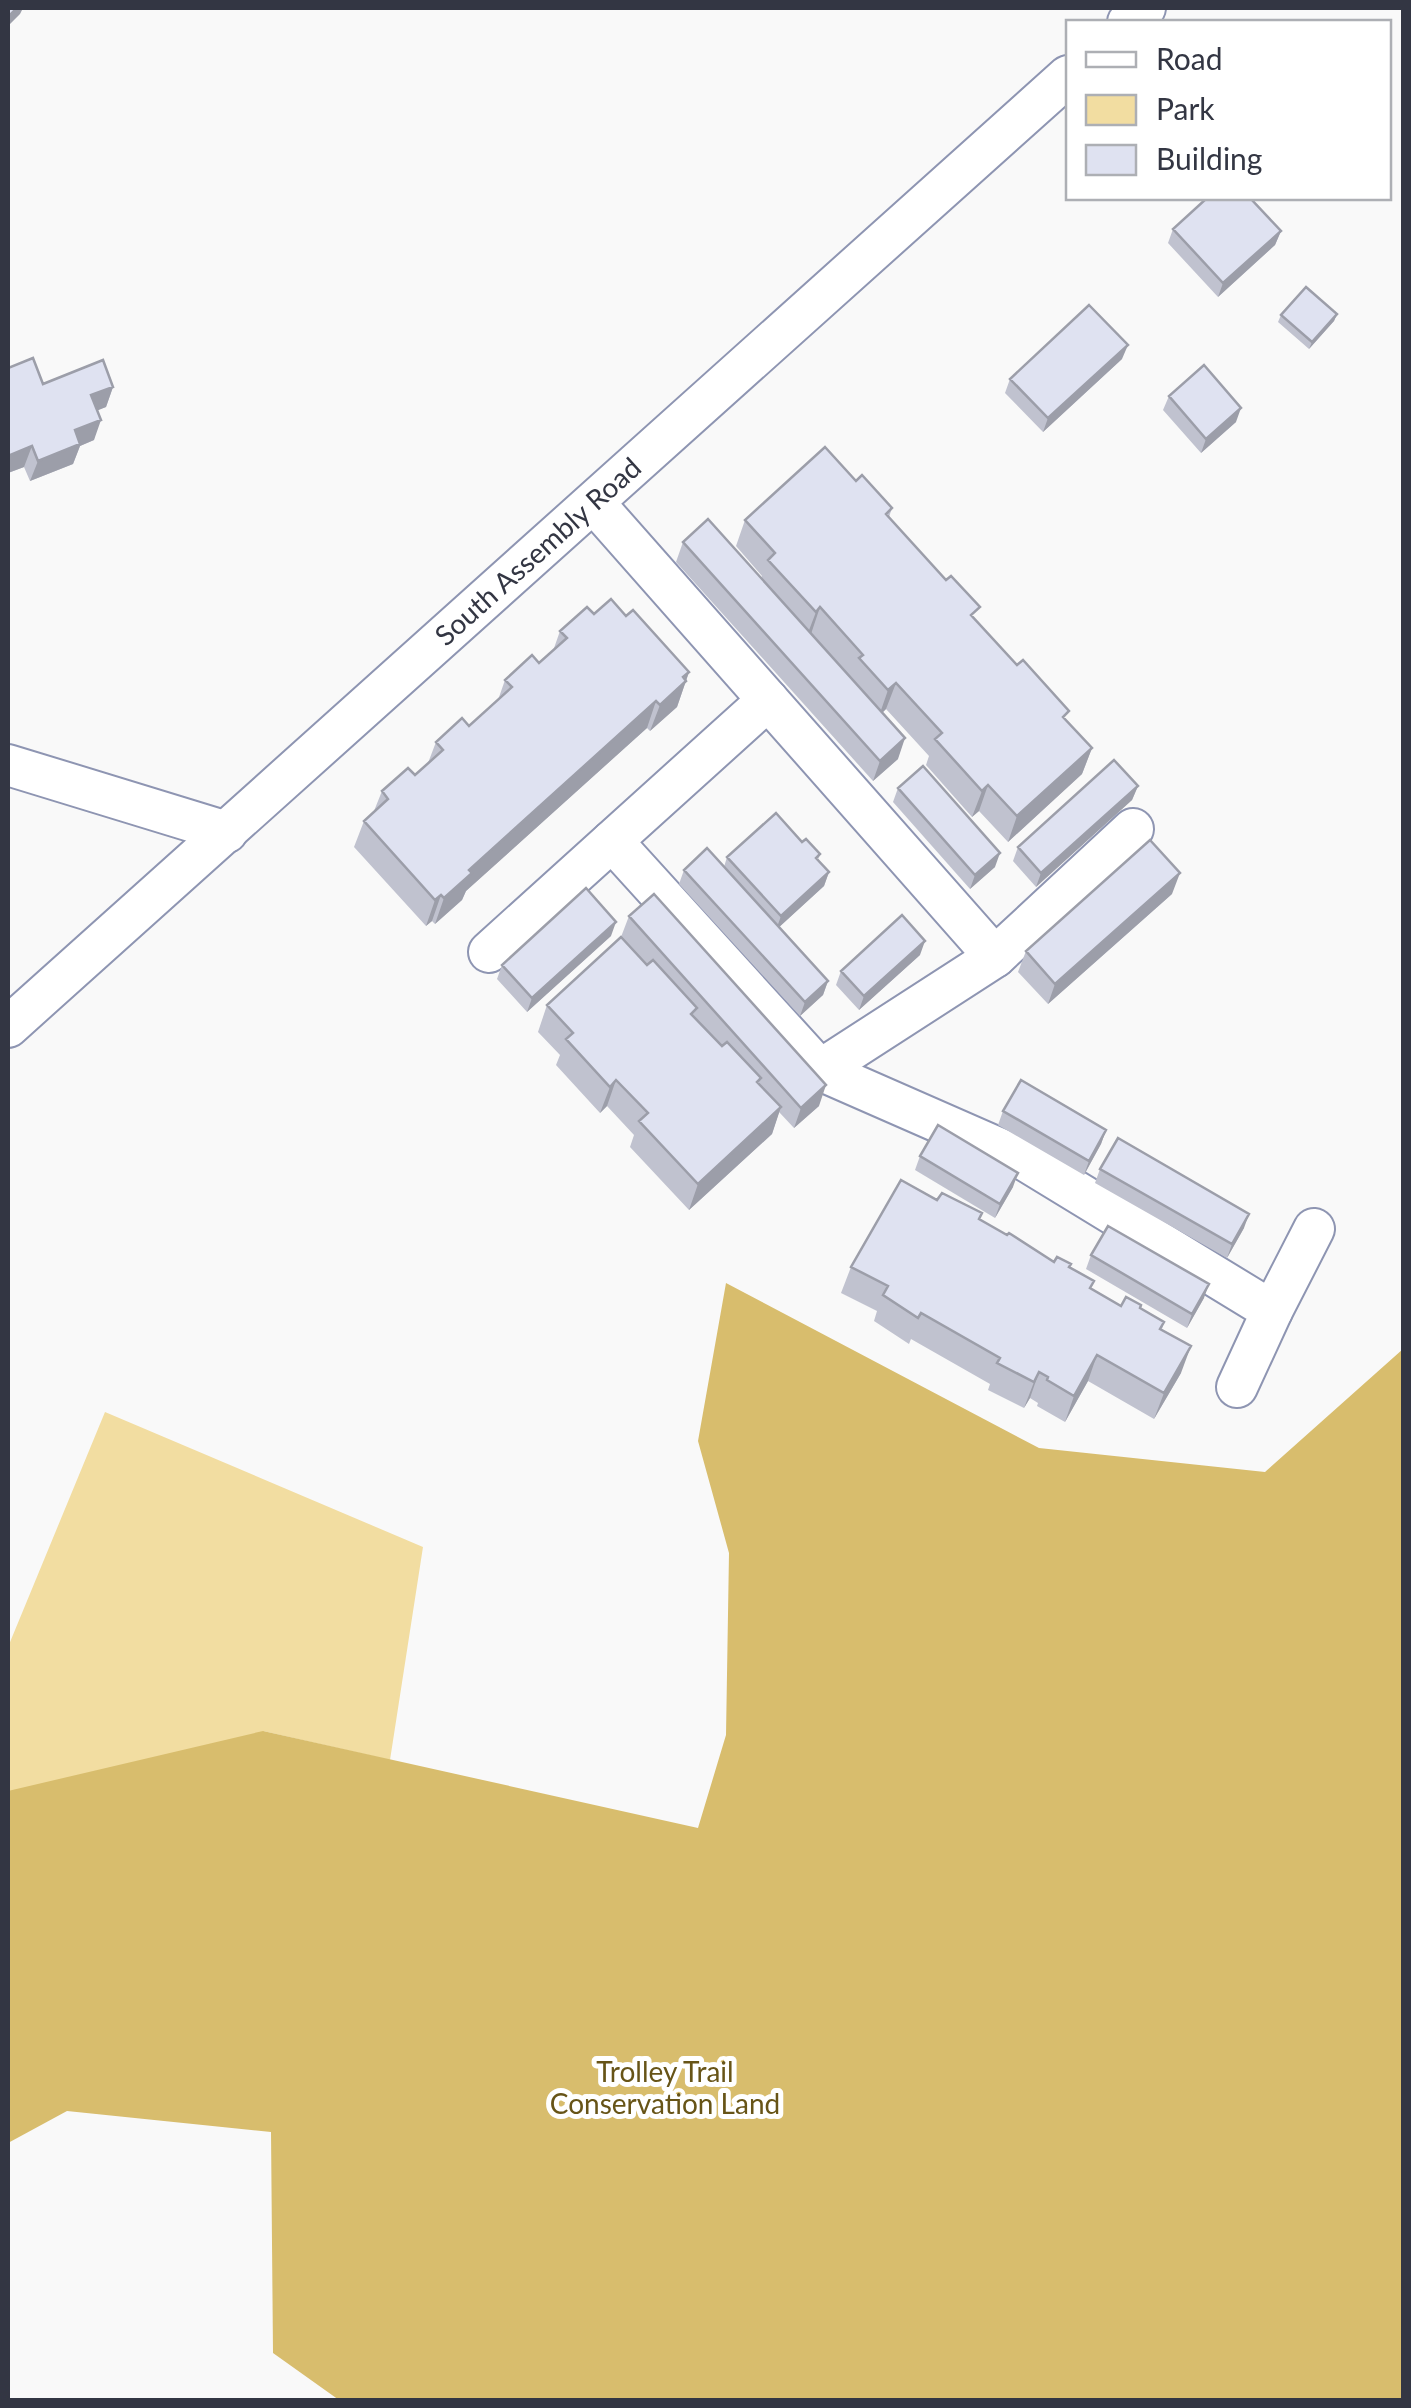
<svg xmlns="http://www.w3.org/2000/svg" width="1411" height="2408" viewBox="0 0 1411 2408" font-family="Lato,sans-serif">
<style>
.green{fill:#f2dda1}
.forest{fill:#d8bd6d}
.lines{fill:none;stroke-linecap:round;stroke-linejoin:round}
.minor-casing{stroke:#8e95b2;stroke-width:44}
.minor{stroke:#fff;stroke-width:40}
.wall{fill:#c0c2cf}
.shaded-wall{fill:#9c9ea9}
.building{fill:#dfe2f1;stroke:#9c9ea9;stroke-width:2.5}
.labels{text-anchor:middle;stroke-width:10;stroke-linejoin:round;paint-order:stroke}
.street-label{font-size:28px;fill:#333643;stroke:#fff}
.park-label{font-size:28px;fill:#675417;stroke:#fff}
</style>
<rect width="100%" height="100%" fill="#f9f9f9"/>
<path class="green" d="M105 1412 423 1547 390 1760 263 1731 1403 2400 8 2004V1647Z"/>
<path class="forest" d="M726 1283 1039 1448 1265 1472 1403 1349V2400H339L273 2353 271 2132 67 2111 8 2143V1791L263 1731 698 1828 726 1735 729 1553 698 1441Z"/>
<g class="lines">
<defs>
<g id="minor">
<path d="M1128 22 1145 8"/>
<path d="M594 503 995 957 1133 829"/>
<path d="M8 765 227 832"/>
<path d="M612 841 820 1070 1023 1159 1272 1311 1237 1387"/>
<path d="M489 952 768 700"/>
<path id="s1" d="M8 1027 1068 76"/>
<path d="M820 1070 995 957"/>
<path d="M1272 1311 1314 1229"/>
</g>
</defs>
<use href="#minor" class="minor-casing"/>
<use href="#minor" class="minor"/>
</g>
<path class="wall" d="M1173 229 1281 231 1275 245 1218 297 1168 243Z
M1337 314 1334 321 1309 349 1278 322 1281 315Z
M1122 359 1043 432 1005 393 1010 379Z
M8 368 43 384 113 387 106 407 97 410 94 440 80 446 73 464 30 481 24 467 8 473Z
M1169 396 1236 422 1201 453 1163 410Z
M856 481 892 508 889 517 976 620 1092 748 1082 774 1008 842 979 811 972 817 926 765 929 756 886 709 882 713 898 759 873 781 676 562 683 542 761 578 762 576 736 546 745 520Z
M594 614 626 616 689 672 677 707 650 731 647 728 466 891 462 900 435 924 432 921 426 926 354 847 364 821 374 811 382 791 415 775 428 763 436 742 469 726 498 700 505 680 539 663 553 651 560 631Z
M1138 786 1132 800 1036 887 1013 861 1018 847Z
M898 788 995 867 970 889 893 802Z
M802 842 820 854 818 860 829 872 824 886 779 927 828 981 823 995 800 1016 679 884 684 870 724 867 727 857Z
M1172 894 1048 1004 1018 972 1026 951Z
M629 916 819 1106 794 1128 779 1112 772 1134 689 1210 630 1147 634 1135 607 1106 600 1113 556 1065 560 1055 538 1032 547 1005 621 937Z
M611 936 527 1012 497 979 502 965Z
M920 955 859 1010 836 985 841 971Z
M1003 1111 1106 1130 1101 1144 1084 1175 998 1125Z
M920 1156 1013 1187 995 1218 915 1170Z
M1100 1169 1244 1228 1227 1258 1095 1183Z
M980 1219 1054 1262 1070 1267 1094 1281 1091 1289 1121 1306 1140 1308 1164 1322 1162 1329 1181 1373 1154 1419 1088 1381 1065 1422 1037 1406 1038 1403 1030 1398 1024 1408 988 1390 990 1384 911 1339 909 1344 874 1321 877 1311 841 1293 851 1267Z
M1091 1255 1204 1298 1187 1328 1086 1269Z"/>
<path class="shaded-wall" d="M17 8H23L20 14 8 26V17Z
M1281 231 1275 245 1218 297 1223 283Z
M1337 314 1334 321 1309 349 1312 342Z
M1128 345 1122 359 1043 432 1048 418Z
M113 387 106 407 84 416 91 395Z
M1241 408 1236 422 1201 453 1206 439Z
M101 420 94 440 80 446 73 464 30 481 38 461 75 430Z
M32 446 24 467 8 473V456Z
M820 607 811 634 806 638 816 612Z
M689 672 677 707 650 731 660 705Z
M896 683 886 709 879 716 888 690Z
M656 701 647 728 466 891 462 900 435 924 444 898 469 870Z
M905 738 898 759 873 781 880 761Z
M1092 748 1082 774 1008 842 1017 816Z
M988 785 979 811 972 817 982 791Z
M1138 786 1132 800 1036 887 1041 873Z
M1000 853 995 867 970 889 975 875Z
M829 872 824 886 776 930 781 916Z
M1180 873 1172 894 1048 1004 1055 984Z
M441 895 432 921 426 926 435 900Z
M616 922 611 936 527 1012 532 998Z
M925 941 920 955 859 1010 864 996Z
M828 981 823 995 800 1016 805 1002Z
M616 1080 607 1106 600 1113 610 1087Z
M826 1085 819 1106 794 1128 801 1108Z
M781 1107 772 1134 689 1210 698 1184Z
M1106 1130 1101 1144 1084 1175 1089 1161Z
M1018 1173 1013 1187 995 1218 1000 1204Z
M1249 1214 1244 1228 1227 1258 1232 1244Z
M1209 1284 1204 1298 1187 1328 1192 1314Z
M1191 1346 1181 1373 1154 1419 1164 1393Z
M1097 1355 1088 1381 1065 1422 1074 1396Z
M1039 1372 1030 1398 1024 1408 1034 1382Z"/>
<path class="building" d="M8 8H17L8 17Z
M1207 198H1250L1281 231 1223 283 1173 229Z
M1306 287 1337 314 1312 342 1281 315Z
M1089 305 1128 345 1048 418 1010 379Z
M33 358 43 384 103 360 113 387 91 395 101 420 75 430 80 444 38 461 32 446 8 456V368Z
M1204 365 1241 408 1206 439 1169 396Z
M825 447 856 481 862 475 892 508 886 514 946 580 951 576 980 607 971 615 1017 665 1023 660 1069 711 1063 717 1092 748 1017 816 988 785 982 791 935 739 942 733 896 683 888 690 859 658 863 655 820 607 816 612 768 560 775 553 745 520Z
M708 519 905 738 880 761 683 542Z
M611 599 626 616 633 610 689 672 683 677 686 681 660 705 656 701 469 870 472 873 444 898 441 895 435 900 364 821 388 799 382 791 408 768 415 775 443 750 436 742 462 718 469 726 512 687 505 680 532 655 539 663 567 638 560 631 587 607 594 614Z
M1114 760 1138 786 1041 873 1018 847Z
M923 766 1000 853 975 875 898 788Z
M776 813 802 842 806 839 820 854 816 858 829 872 781 916 727 857Z
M1150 840 1180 873 1055 984 1026 951Z
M707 848 828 981 805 1002 684 870Z
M586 888 616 922 532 998 502 965Z
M654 894 826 1085 801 1108 629 916Z
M902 915 925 941 864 996 841 971Z
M621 937 647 965 653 960 697 1008 691 1014 722 1046 727 1042 761 1078 757 1082 781 1107 698 1184 639 1121 648 1113 616 1080 610 1087 566 1039 573 1033 547 1005Z
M1021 1080 1106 1130 1089 1161 1003 1111Z
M938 1125 1018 1173 1000 1204 920 1156Z
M1118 1138 1249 1214 1232 1244 1100 1169Z
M901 1180 937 1200 942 1193 982 1213 979 1219 1007 1235 1009 1233 1054 1262 1057 1257 1071 1264 1069 1267 1094 1281 1090 1288 1121 1306 1126 1297 1141 1305 1140 1308 1164 1322 1160 1329 1191 1346 1164 1393 1097 1355 1074 1396 1047 1380 1048 1377 1039 1372 1034 1382 997 1363 1000 1358 921 1313 918 1318 883 1295 888 1286 851 1267Z
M1108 1226 1209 1284 1192 1314 1091 1255Z"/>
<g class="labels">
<g class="street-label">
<text dy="10" stroke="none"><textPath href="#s1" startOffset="712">South Assembly Road</textPath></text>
</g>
<g class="park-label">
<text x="665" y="2082">Trolley Trail<tspan x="665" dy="32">Conservation Land</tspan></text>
</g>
</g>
<rect width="1411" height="2408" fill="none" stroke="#333643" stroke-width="20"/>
<rect x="1066" y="20" width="325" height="180" fill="#ffffff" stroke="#adafb4" stroke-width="2.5"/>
<rect x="1086" y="52" width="50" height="15" fill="#ffffff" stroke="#adafb4" stroke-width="2.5"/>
<text x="1156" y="70" font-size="30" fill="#333643">Road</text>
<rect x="1086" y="95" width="50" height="30" fill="#f2dda1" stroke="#adafb4" stroke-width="2.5"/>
<text x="1156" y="120" font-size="30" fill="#333643">Park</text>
<rect x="1086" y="145" width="50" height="30" fill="#dfe2f1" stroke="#adafb4" stroke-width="2.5"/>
<text x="1156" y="170" font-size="30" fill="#333643">Building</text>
</svg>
